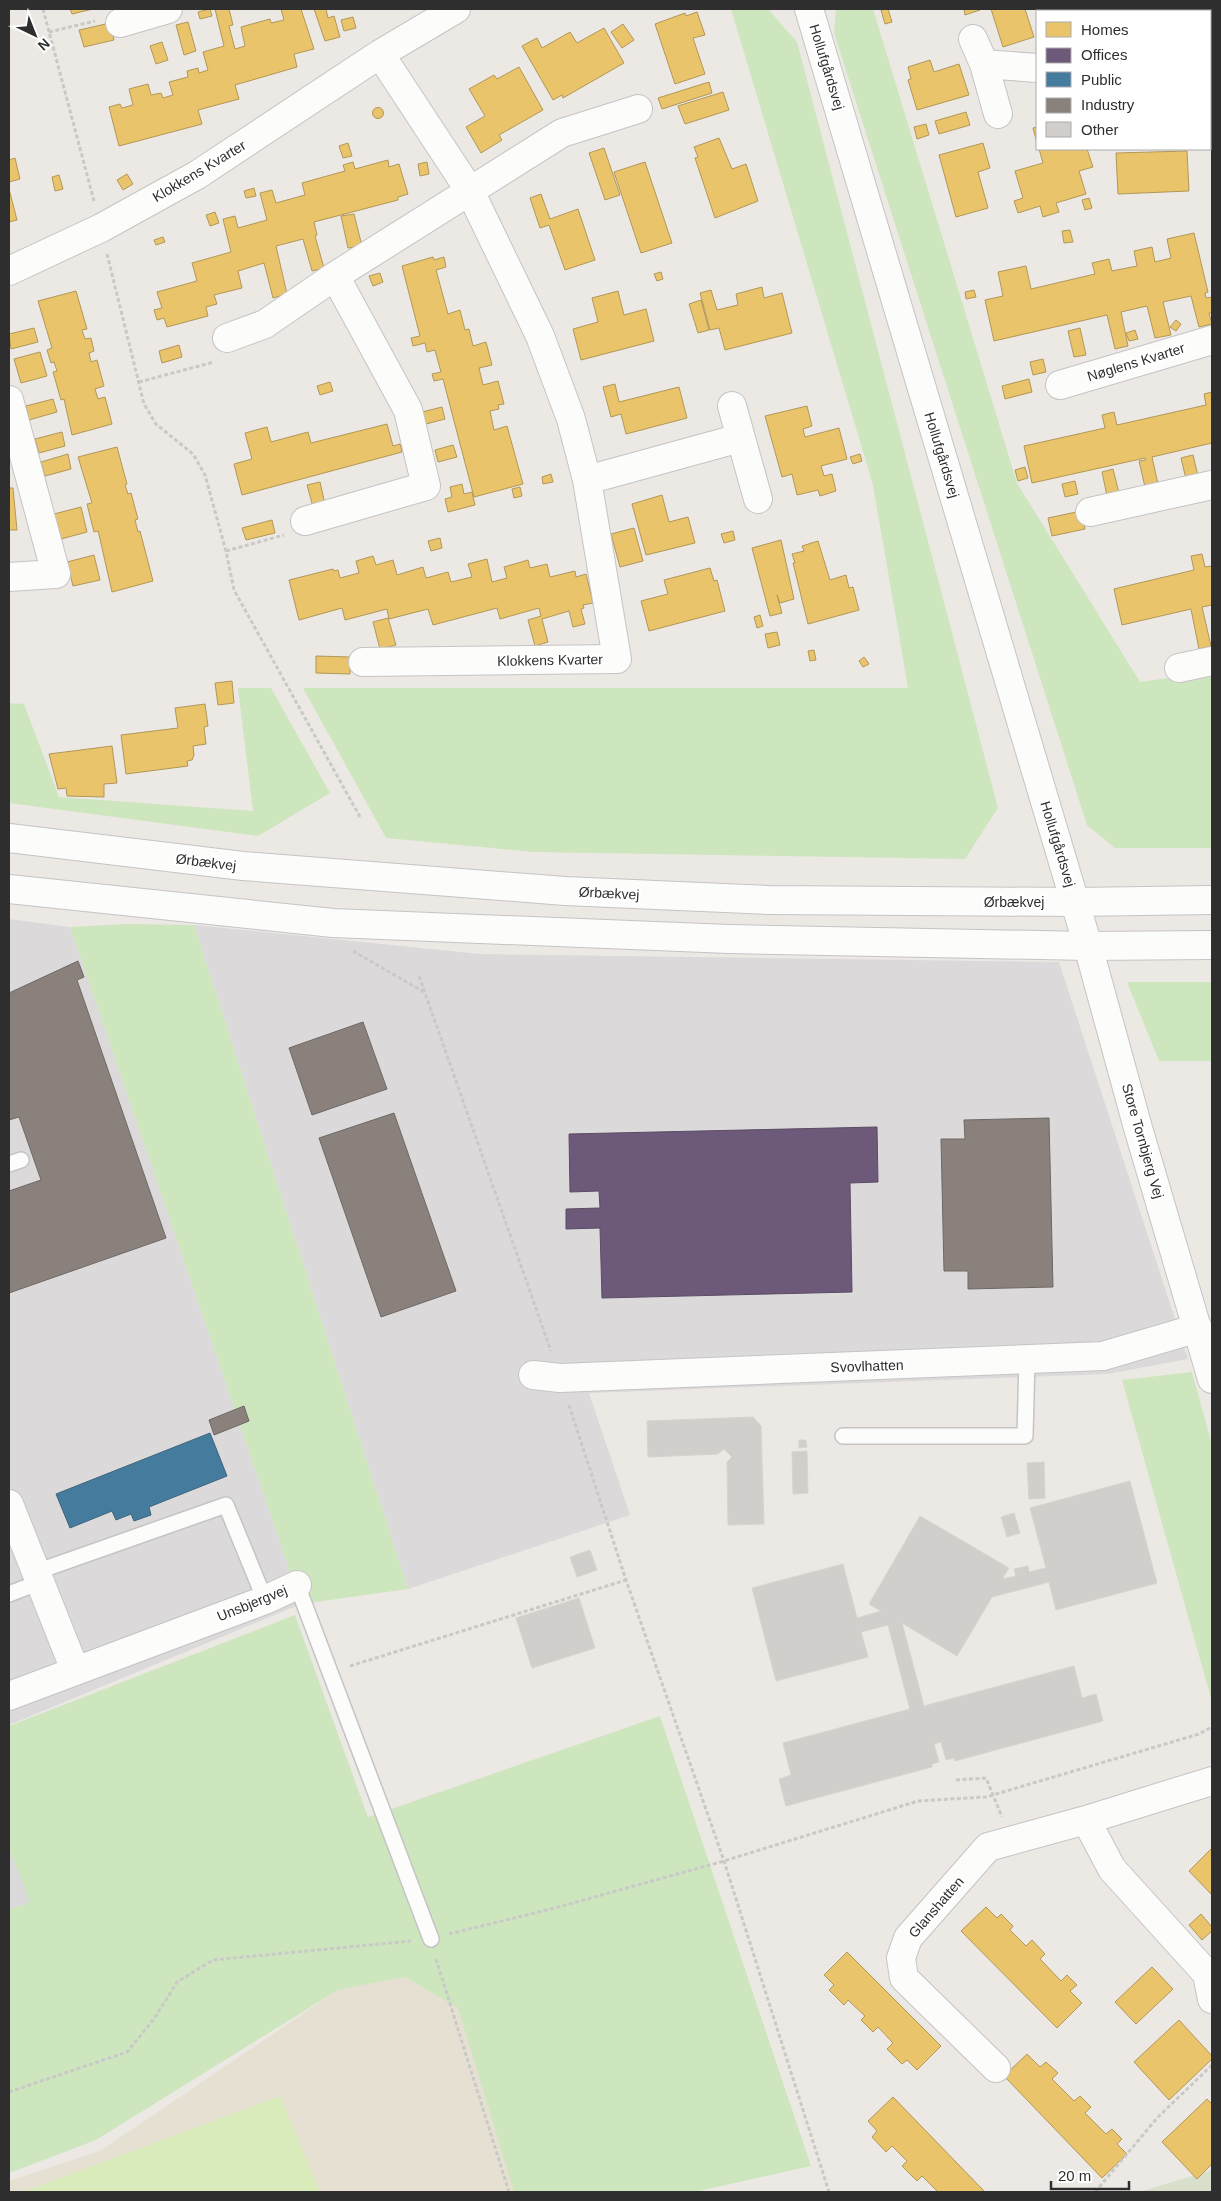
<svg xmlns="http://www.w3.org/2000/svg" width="1221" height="2201" viewBox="0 0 1221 2201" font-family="Arial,sans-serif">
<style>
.industrial{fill:#dcd9db}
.education{fill:#e6e0d3}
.green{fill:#cee6be}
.cemetery{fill:#d8e0cc}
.pitch{fill:#d9eabb}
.homes{fill:#e9c46a;stroke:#b19758}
.offices{fill:#6d597a;stroke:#5a4c63}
.public{fill:#457b9d;stroke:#3e647c}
.industry{fill:#8a817c;stroke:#6e6865}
.building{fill:#d1cecb;stroke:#d7d4d0}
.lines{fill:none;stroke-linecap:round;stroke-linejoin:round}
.service-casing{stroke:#c5c4c5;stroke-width:18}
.minor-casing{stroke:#c5c4c5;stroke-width:30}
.tertiary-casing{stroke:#c5c4c5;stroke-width:30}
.secondary-casing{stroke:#c5c4c5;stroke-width:30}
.path{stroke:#c9c9c8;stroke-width:3;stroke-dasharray:4 2.5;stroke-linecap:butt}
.service{stroke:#fcfcfb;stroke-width:15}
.minor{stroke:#fcfcfb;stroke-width:28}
.tertiary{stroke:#fcfcfb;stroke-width:28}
.secondary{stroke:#fcfcfb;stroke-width:28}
.labels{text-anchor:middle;stroke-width:5;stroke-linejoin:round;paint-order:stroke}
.street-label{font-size:14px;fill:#2e2e2e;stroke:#fff}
</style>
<rect width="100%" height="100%" fill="#ece8e4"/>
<path class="industrial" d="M9 919 70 927 301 1604 9 1725Z
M194 925 480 954 1059 962 1188 1359 1108 1374 589 1393 630 1515 408 1589Z
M9 1848 31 1902 9 1910Z"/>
<path class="education" d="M405 1977 458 2008 516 2192H9V2181L100 2151 338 1990Z"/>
<path class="green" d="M731 9H768L797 42 998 808 965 859 534 852 386 838 303 688H908L873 485Z
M836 9H873L1017 483 1140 682 1212 672V848H1115L1087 825 834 33Z
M238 688H271L330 793 258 836 9 803V703L24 704 59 797 253 811Z
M127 924 194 925 408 1589 301 1604 70 927Z
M1127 982H1212V1061H1159Z
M1192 1372 1212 1445V1702L1122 1380Z
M295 1615 368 1817 660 1716 811 2166 694 2192H514L458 2008 405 1977 338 1990 96 2140 9 2173V1910L30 1902 9 1848V1726Z"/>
<path class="cemetery" d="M1212 2170V2192H1139Z"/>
<path class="pitch" d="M280 2096 320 2192H22Z"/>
<path class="homes" d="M70 9H93L72 14Z
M210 9 212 16 200 19 198 12Z
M215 9H229L233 25 229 26 235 49 245 46 241 27 270 19 271 23 284 20 281 9H301L314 49 294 54 297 67 235 85 239 99 198 110 202 124 119 146 109 107 120 104 122 108 133 105 129 89 148 84 151 95 161 93 163 98 173 95 169 82 188 77 187 71 198 68 199 73 208 70 203 52 224 46Z
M314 9H326L328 18 334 16 340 37 325 41Z
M888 9 892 22 885 24 881 10Z
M964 9H979L980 10 965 15Z
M991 9H1025L1034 37 1003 47Z
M1039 9H1118V11H1039Z
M1145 9H1178L1177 11H1145Z
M697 12 705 35 693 38 705 74 675 84 655 24 685 13 686 16Z
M353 17 356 28 344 31 341 20Z
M188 22 196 51 184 55 176 25Z
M110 23 114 40 84 47 79 30Z
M623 24 634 40 622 48 611 32Z
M604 28 624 63 563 98 562 95 553 100 522 46 537 38 542 48 570 32 577 43Z
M162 42 168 60 156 64 150 46Z
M930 60 934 72 959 64 969 95 917 110 908 80 911 79 908 67Z
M519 67 543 110 499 135 502 140 481 153 466 127 485 116 469 89 494 75 497 79Z
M709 82 712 93 662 109 658 98Z
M723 92 729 110 685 124 678 106Z
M372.5 113a5.5 5.5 0 1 1 11 0a5.5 5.5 0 1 1-11 0Z
M966 112 970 125 939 134 935 121Z
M926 124 929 135 917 139 914 127Z
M1037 127V143L1033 128Z
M719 138 732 169 746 164 758 201 715 218 695 158 698 157 694 147Z
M348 143 352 156 343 158 339 146Z
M983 143 990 168 978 172 988 208 956 217 939 155Z
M604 148 620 195 605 200 589 153Z
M1039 149H1087L1093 167 1079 171 1086 194 1056 203 1059 212 1043 217 1040 206 1018 213 1014 201 1023 198 1015 171 1043 163Z
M1187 151 1189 191 1118 194 1116 153Z
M15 158 20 179 9 182V160Z
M388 160 389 167 399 164 408 194 398 197V200L314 222 317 235 315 236 324 268 312 271 303 239 276 246 287 294 273 298 264 263 238 271 242 288 214 295 217 304 206 307 208 316 167 327 164 318 157 320 154 310 162 308 157 292 197 281 192 263 231 252 223 219 235 216 238 228 267 220 260 193 272 190 276 203 305 195 302 183 345 171 343 165 353 162 355 169Z
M427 162 429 174 420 176 418 164Z
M645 162 672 243 641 253 614 172Z
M127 174 133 184 123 190 117 180Z
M59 175 63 189 55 191 52 177Z
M254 188 256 196 246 198 244 191Z
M9 189 17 220 9 222Z
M541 194 550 219 578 209 595 260 565 270 549 225 540 228 530 198Z
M1089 198 1092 208 1085 210 1082 200Z
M215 212 219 223 210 226 206 215Z
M354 214 362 246 348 248 341 216Z
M1070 230 1073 242 1064 243 1062 231Z
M1194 233 1208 292 1205 293 1206 298 1212 297V313H1209L1212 324 1199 327 1191 296 1163 302 1171 335 1155 338 1147 306 1121 312 1128 346 1115 349 1107 315 994 341 985 300 1003 296 998 272 1026 266 1031 289 1095 274 1092 263 1109 259 1112 271 1137 266 1134 251 1152 247 1155 262 1171 258 1167 239Z
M163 237 165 242 156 245 154 240Z
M433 257 434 260 444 257 446 267 436 270 448 314 460 310 465 330 469 329 473 346 486 342 492 365 479 368 483 385 498 381 504 404 498 405 499 409 490 411 494 430 507 426 523 484 474 497 443 379 434 381 432 374 441 372 435 350 427 352 425 343 413 346 411 338 420 336 402 266Z
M661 272 663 279 657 281 654 274Z
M380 273 383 282 373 286 369 276Z
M762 287 764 298 782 293 792 333 725 350 719 328 710 330 700 293 711 290 717 310 738 305 736 294Z
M974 290 976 297 966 299 965 292Z
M76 291 87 329 82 330 85 339 91 338 94 351 89 353 91 362 97 360 104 386 95 389 98 399 105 397 112 424 72 435 64 399 61 400 53 372 57 371 54 362 51 363 47 350 52 348 38 301Z
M618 291 624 315 646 309 654 341 581 360 573 329 598 322 592 298Z
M701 300 709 330 698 333 689 304Z
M1176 320 1181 324 1176 331 1170 327Z
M34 328 38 342 11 349 9 334Z
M1080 328 1086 355 1074 357 1068 331Z
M1135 330 1138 339 1129 341 1126 333Z
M179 345 182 357 162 363 159 351Z
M40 352 47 376 21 383 14 359Z
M1043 359 1046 372 1033 375 1030 362Z
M1029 379 1032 392 1005 399 1002 386Z
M330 382 333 391 320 395 317 386Z
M615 384 619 402 679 387 687 418 626 434 621 414 611 417 603 387Z
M1212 392V443L1152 457 1158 484 1145 487 1139 461 1146 460 1145 458 1032 483 1024 446 1105 428 1102 415 1114 412 1117 425 1206 405 1204 394Z
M53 399 57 412 29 420 26 406Z
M807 406 812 426 803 429 805 437 839 428 847 459 821 466 824 476 832 474 836 491 820 496 818 490 797 495 792 474 782 477 765 416Z
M442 407 445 419 426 424 422 412Z
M387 424 393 446 400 444 402 452 242 495 234 464 252 459 245 433 267 427 271 442 308 432 311 443Z
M62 432 65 446 39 453 35 439Z
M453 445 457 457 438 462 435 450Z
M117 447 127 484 125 485 128 494 131 493 138 519 135 520 138 532 140 531 153 581 112 592 100 539 98 531 94 532 87 504 92 503 78 457Z
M68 454 71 469 45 476 41 462Z
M860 454 862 461 853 464 850 457Z
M1193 455 1198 476 1186 479 1181 458Z
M1025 467 1028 478 1018 481 1015 470Z
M1113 469 1119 493 1107 496 1102 472Z
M551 474 553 482 543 484 542 477Z
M1075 481 1078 494 1065 497 1062 484Z
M320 482 325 504 313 507 307 485Z
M462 484 464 494 472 492 475 505 448 512 445 499 452 497 450 487Z
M520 487 522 496 514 498 512 489Z
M9 488H13L17 530H9Z
M662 495 669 522 688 517 695 543 646 555 632 504Z
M81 507 87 532 61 539 54 514Z
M1081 511 1085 529 1052 536 1048 518Z
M272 520 275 533 246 540 242 528Z
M634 528 643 561 620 567 611 534Z
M733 531 735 540 724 543 721 534Z
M440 538 442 548 431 551 428 541Z
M781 540 794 599 780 603 777 595 782 613 770 616 752 548Z
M818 541 830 580 846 575 849 588 853 587 859 610 808 624 793 563H795L792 554 804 551 802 546Z
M1202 554 1205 567 1212 566V605L1202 607 1211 646 1199 649 1191 609 1122 625 1114 589 1194 570 1191 556Z
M94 555 100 580 73 586 67 562Z
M373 556 376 565 393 560 397 575 423 567 426 578 448 572 451 582 472 577 468 564 487 559 492 582 507 578 504 567 528 560 530 568 547 564 550 577 575 571 576 577 586 574 593 603 583 605 584 608 581 609 585 624 573 627 569 611 542 619 548 642 535 646 528 620 541 616 539 608 500 619 497 608 433 625 428 609 389 619 387 609 345 620 342 608 299 620 289 580 333 569 334 571 338 570 340 578 359 573 356 561Z
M710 568 714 581 717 580 725 611 649 631 641 601 668 594 664 580Z
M760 615 763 626 757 628 754 617Z
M388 618 396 645 380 649 373 622Z
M777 632 780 645 768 648 765 634Z
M814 650 816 660 810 661 808 651Z
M316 656 350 657V674L316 673Z
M864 657 869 664 863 667 859 661Z
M232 681 234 703 218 705 215 683Z
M205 704 208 726 204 727 206 744 193 746 194 755 192 760 187 761 188 766 126 774 121 735 178 728 175 708Z
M112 746 117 783 104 784V797L67 796 66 788 58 789 49 754Z
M1212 1848V1895L1189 1871Z
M986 1907 997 1918 1001 1914 1013 1926 1010 1930 1026 1946 1032 1940 1045 1954 1040 1959 1061 1981 1067 1975 1077 1985 1070 1991 1082 2003 1057 2028 961 1931Z
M1201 1914 1212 1927V1931L1202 1940 1189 1925Z
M847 1952 941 2046 917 2070 907 2060 902 2064 887 2049 893 2043 878 2027 873 2032 861 2020 865 2016 848 2000 844 2005 829 1990 834 1985 824 1975Z
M1152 1967 1173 1989 1136 2024 1115 2002Z
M1179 2020 1212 2056V2059L1169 2100 1134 2062Z
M1027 2054 1040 2067 1046 2062 1058 2073 1052 2079 1074 2101 1080 2096 1091 2107 1085 2113 1106 2134 1112 2129 1122 2139 1117 2144 1127 2154 1102 2178 1004 2076Z
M893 2097 985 2192H938L922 2176 917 2181 902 2166 907 2161 892 2146 886 2152 872 2137 877 2131 868 2121Z
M1207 2099 1212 2104V2164L1197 2179 1162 2142Z"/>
<path class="offices" d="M877 1127 878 1182 850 1183 852 1292 602 1298 600 1228 566 1229V1209L600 1208 599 1191 570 1192 569 1134Z"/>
<path class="public" d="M210 1433 227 1476 149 1507 151 1515 134 1521 131 1514 116 1520 112 1511 70 1528 56 1494Z"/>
<path class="industry" d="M78 961 84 977 77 980 166 1238 9 1293V1191L41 1180 19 1117 9 1120V993Z
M363 1022 387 1089 312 1115 289 1048Z
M394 1113 456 1291 381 1317 319 1138Z
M1049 1118 1053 1287 968 1289V1271H944L941 1139H965L964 1120Z
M244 1406 249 1421 214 1435 209 1420Z"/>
<path class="building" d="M753 1417 761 1426 764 1524 728 1525 727 1462 732 1457 724 1449 718 1454 648 1457 647 1421Z
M799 1440H806L807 1447 799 1448Z
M807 1451 808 1493 793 1494 792 1452Z
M1044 1462 1045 1498 1029 1499 1027 1463Z
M1130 1481 1157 1583 1056 1610 1049 1582 992 1597 957 1656 902 1623 924 1706 1074 1666 1082 1698 1096 1694 1103 1721 955 1761 954 1758 946 1760 941 1742 934 1744 939 1762 932 1764V1767L786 1806 779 1779 791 1775 783 1743 910 1709 888 1625 861 1632 868 1657 776 1681 752 1588 843 1564 857 1618 881 1611 869 1604 920 1516 1009 1568 1002 1579 1016 1576 1014 1569 1028 1566 1029 1572 1046 1568 1030 1508Z
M1014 1513 1020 1533 1007 1537 1001 1517Z
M590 1550 597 1570 577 1577 570 1557Z
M579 1598 595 1648 532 1668 516 1618Z"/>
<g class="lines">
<defs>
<path id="service" d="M9 1164 21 1160
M843 1436H1025L1027 1359
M36 1572 226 1505 265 1600
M297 1585 431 1939
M9 1594 40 1582"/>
<path id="minor" d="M120 23 168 9
M973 39 984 64 998 114
M984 64 1037 68
M1210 81H1212
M9 271 101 228 197 175 380 54 456 9
M227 338 265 324 335 276 562 133 638 109
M1060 385 1212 340
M9 400 56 574 9 577
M732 406 758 499
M587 480 740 438
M1090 512 1212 485
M305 521 426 486 408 410 335 276
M363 662 617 659 587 480 571 419 540 336 470 191 380 54
M1179 668 1212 661
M533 1375 560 1378 1103 1356 1198 1328
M9 1504 75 1670
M9 1696 265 1600 297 1585
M1086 1820 1112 1869 1207 1974 1212 1999
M996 2068 904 1978 901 1958 908 1938 988 1847 1086 1820 1212 1781"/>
<path id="tertiary" d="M809 9 1088 946 1138 1128 1212 1379"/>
<path id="secondary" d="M9 838 243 866 565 891 768 900 1075 902 1212 900
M9 889 333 923 729 939 1088 946 1212 945"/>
</defs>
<use href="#service" class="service-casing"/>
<use href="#minor" class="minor-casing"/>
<use href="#tertiary" class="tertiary-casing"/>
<use href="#secondary" class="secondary-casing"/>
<path class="path" d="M43 9 94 201
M49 32 95 21
M107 254 144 404 156 424 193 454 205 475 226 551 234 590 360 817
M139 382 214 362
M226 551 284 535
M353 951 424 992
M419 976 551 1351
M569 1405 626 1580 724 1861 829 2192
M350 1666 626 1580
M956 1780 986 1778 1002 1817
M449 1934 555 1908 724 1861 918 1801 986 1797 1199 1734 1212 1727
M436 1959 509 2192
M9 2092 127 2052 154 2019 177 1982 213 1960 411 1941
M1095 2192 1158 2117 1212 2065"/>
<use href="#service" class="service"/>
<use href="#minor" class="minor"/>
<use href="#tertiary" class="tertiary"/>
<use href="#secondary" class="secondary"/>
</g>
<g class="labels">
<g class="street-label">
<text transform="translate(827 67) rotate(73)" y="5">Hollufgårdsvej</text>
<text transform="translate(199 171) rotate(-31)" y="5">Klokkens Kvarter</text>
<text transform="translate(1136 362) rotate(-17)" y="5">Nøglens Kvarter</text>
<text transform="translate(942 455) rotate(73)" y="5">Hollufgårdsvej</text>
<text transform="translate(550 660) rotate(-1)" y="5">Klokkens Kvarter</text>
<text transform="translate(1058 844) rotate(73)" y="5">Hollufgårdsvej</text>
<text transform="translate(206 862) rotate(7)" y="5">Ørbækvej</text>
<text transform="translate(609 893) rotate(3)" y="5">Ørbækvej</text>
<text x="1014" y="907">Ørbækvej</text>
<text transform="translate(1143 1141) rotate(74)" y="5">Store Tornbjerg Vej</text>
<text transform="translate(867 1366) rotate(-2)" y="5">Svovlhatten</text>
<text transform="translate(252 1603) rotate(-22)" y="5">Unsbjergvej</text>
<text transform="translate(936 1907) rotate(-49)" y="5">Glanshatten</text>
</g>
</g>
<rect width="1221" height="2201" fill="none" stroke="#2e2e2e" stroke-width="20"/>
<rect x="1036" y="10" width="175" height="140" fill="#ffffff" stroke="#ababab"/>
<rect x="1046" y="22" width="25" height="15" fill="#e9c46a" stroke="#ababab"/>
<text x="1081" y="35" font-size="15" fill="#2e2e2e">Homes</text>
<rect x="1046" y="48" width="25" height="15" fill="#6d597a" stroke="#ababab"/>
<text x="1081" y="60" font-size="15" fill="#2e2e2e">Offices</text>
<rect x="1046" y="72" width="25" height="15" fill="#457b9d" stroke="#ababab"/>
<text x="1081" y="85" font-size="15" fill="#2e2e2e">Public</text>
<rect x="1046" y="98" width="25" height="15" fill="#8a817c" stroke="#ababab"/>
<text x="1081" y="110" font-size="15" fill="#2e2e2e">Industry</text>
<rect x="1046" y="122" width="25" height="15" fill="#d1cecb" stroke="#ababab"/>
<text x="1081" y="135" font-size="15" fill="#2e2e2e">Other</text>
<g transform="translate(35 35) rotate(137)" stroke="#ffffff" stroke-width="4" paint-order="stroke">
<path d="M0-4L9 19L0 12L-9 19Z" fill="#2e2e2e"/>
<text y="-8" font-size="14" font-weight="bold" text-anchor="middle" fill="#2e2e2e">N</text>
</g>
<path d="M1051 2181v8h78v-8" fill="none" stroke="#2e2e2e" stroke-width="2.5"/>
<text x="1058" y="2181" font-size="15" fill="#2e2e2e" stroke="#ffffff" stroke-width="4" paint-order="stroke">20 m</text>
</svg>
